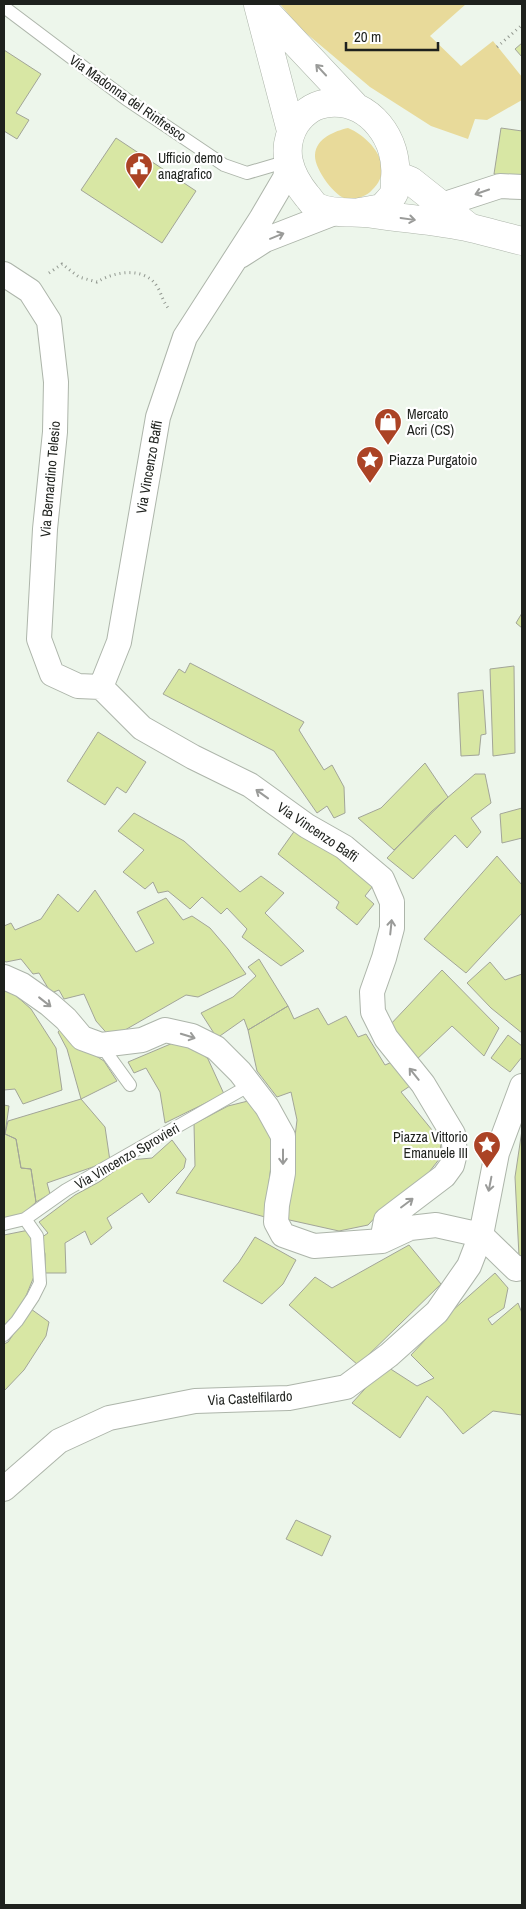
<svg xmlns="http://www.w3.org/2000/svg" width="526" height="1909" viewBox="0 0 526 1909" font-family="'Archivo Narrow',sans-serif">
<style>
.green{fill:#e8da9a}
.building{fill:#d8e7a4;stroke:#a2a598}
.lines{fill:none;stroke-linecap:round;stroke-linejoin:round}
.service-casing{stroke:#adb5aa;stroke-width:14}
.minor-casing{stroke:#adb5aa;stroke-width:26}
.secondary-casing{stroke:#adb5aa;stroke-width:29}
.path{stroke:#929890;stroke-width:3;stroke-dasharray:1 4;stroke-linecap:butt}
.service{stroke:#fff;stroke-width:12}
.minor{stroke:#fff;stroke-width:24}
.secondary{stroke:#fff;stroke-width:28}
.oneway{stroke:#9a9b99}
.labels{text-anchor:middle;stroke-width:4.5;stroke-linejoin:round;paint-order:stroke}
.street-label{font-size:14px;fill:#1e211d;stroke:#fff}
.poi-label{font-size:14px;fill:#1e211d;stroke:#fff;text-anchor:start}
</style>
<rect width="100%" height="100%" fill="#edf6eb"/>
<path class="green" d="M280 4H466L430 36 461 66 493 41 522 77V100L487 120 475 119 468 139 431 126 370 87 300 28Z
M348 128C372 138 396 168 372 190 367 196 356 200 348 199 335 198 314 168 315 155 316 138 335 131 348 128Z"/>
<path class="building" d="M522 43V57L515 49Z
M4 50 41 74 16 113 29 120 17 139 4 131Z
M501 128 522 131V177L494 174Z
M116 138 196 191 162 243 81 190Z
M522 613V628L516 623Z
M190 663 304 722 299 730 324 770 332 765 344 787 345 813 334 818 327 806 317 813 274 751 163 694 179 669 185 673Z
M514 666 515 753 493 756 490 669Z
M483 690 486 734 481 735 479 755 461 756 458 693Z
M98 732 146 762 126 793 117 787 105 805 67 781Z
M425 763 448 797 394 850 358 818 381 808Z
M475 774H485L491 803 471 818 481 832 467 848 455 835 413 879 387 858 432 811Z
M522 808V838L502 843 500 814Z
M134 813 184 841 240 892 261 876 284 893 265 913 304 951 281 966 242 937 247 929 227 908 221 914 202 897 190 909 168 891 158 893 153 882 145 889 123 872 144 850 118 831Z
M298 826 376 882 365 896 374 904 357 925 336 908 339 902 278 854Z
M497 856 522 885V913L466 973 424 939Z
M95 890 136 952 154 943 137 912 166 898 183 920 192 916 210 928 228 949 246 974 198 997 186 995 111 1038 96 1021 84 994 64 999 59 990 51 993 39 973 33 974 21 959 6 962 4 961V926L11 923 15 930 41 919 58 894 78 912Z
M259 959 288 1006 248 1030 244 1019 217 1038 201 1013 233 997 256 976 248 967Z
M490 962 505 980 522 974V1033L491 1008 467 983Z
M442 970 499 1028 484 1056 452 1026 415 1061 388 1027Z
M4 989 14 994 31 1009 56 1048 62 1090 23 1104 15 1089 4 1090Z
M288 1006 294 1019 318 1008 328 1025 346 1016 358 1037 366 1034 385 1065 397 1060 413 1084 401 1092 441 1141 440 1158 423 1180 383 1209 368 1225 339 1231 285 1219 297 1120 291 1092 277 1097 257 1071 248 1030Z
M65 1024 77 1044 104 1061 117 1081 81 1099 67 1049 58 1032Z
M508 1035 522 1046V1057L510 1072 491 1058Z
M180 1040 194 1046 208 1059 224 1094 165 1123 160 1092 146 1068 134 1073 128 1062Z
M81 1099 105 1127 110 1161 47 1183 50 1194 36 1202 31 1169 21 1168 16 1139 5 1134 8 1121Z
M252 1100 274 1139 265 1217 176 1193 195 1166 194 1124 228 1106Z
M4 1105 9 1106 5 1134 16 1139 21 1168 31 1169 36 1202 22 1215 4 1220Z
M522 1130V1256H519L515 1177Z
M172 1140 186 1159 184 1168 149 1203 142 1193 107 1218 112 1228 91 1245 85 1231 65 1243 66 1273H45V1254L41 1238 48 1233 39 1222 75 1195 99 1182 130 1160 152 1158Z
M29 1230 35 1255V1274L19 1313 4 1329V1235Z
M255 1237 296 1260 283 1284 262 1304 223 1281 239 1262Z
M409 1245 441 1284 358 1365 289 1305 315 1277 332 1288Z
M495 1273 508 1288 504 1308 488 1319 492 1325 518 1303 522 1313V1415L493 1411 463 1434 442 1409 427 1396 400 1438 352 1403 386 1366 417 1386 434 1378 411 1355 453 1310Z
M31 1309 49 1322 46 1336 24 1370 4 1391V1344L8 1342Z
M296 1520 331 1536 322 1556 286 1539Z"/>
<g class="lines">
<defs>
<path id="service" d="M4 7 126 99 224 165 247 173 288 161
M101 1045 130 1085
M4 1224 25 1219 66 1190 250 1085
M4 1335 17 1321 33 1297 40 1283 37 1236 25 1219"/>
<path id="minor" d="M442 205 500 186 522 187
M240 256 265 240 337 212
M4 274 30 291 49 321 56 382 55 432 45 529 39 639 52 674 78 686 101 687 119 642 158 417 185 337 261 219 285 178 288 161
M101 687 142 728 193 757 250 785 307 826 344 847 382 879 392 902V928L384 958 372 992 373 1012 386 1038 423 1084 453 1134 455 1153 452 1165 444 1176 386 1220 382 1241
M4 977 22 985 49 1004 66 1019 82 1038 101 1045 142 1040 165 1030 192 1036 216 1048 240 1072 267 1107 283 1136V1173L277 1205 276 1222 283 1235 314 1246 382 1241 410 1228 436 1225 481 1235 516 1269 522 1268
M4 1489 59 1441 109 1418 195 1401 289 1398 346 1387 389 1355 437 1312 469 1266 481 1235 497 1153 522 1086"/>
<path id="secondary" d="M259 4 354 105
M258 5 291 131
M396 175 411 181 469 227
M360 212 382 208C386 203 392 198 394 193 395 189 395 182 395 178 399 140 370 100 330 103 315 104 305 111 296 123 280 149 289 174 307 196 310 199 313 205 317 207 334 215 355 211 373 214 406 219 439 221 471 228 488 232 505 237 522 241"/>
</defs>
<use href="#service" class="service-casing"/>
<use href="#minor" class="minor-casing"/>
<use href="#secondary" class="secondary-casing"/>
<path class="path" d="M497 47 522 25
M49 273 62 264 79 277 97 282C115 271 146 266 158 288 162 295 163 302 169 309"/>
<use href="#service" class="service"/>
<use href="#minor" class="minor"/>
<use href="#secondary" class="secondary"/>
</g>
<defs><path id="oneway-shaft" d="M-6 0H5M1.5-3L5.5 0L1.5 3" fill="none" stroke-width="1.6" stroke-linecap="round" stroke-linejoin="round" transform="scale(1.25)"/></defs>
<g class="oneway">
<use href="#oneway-shaft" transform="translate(321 70) rotate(-133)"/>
<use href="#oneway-shaft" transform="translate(482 192) rotate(161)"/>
<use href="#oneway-shaft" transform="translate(408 219) rotate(8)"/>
<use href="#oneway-shaft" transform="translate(277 236) rotate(-22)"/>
<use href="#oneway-shaft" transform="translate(262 794) rotate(-144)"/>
<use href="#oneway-shaft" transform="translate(391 927) rotate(-84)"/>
<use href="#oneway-shaft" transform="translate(45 1002) rotate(38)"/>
<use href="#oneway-shaft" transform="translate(188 1036) rotate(17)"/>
<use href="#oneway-shaft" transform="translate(414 1074) rotate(-129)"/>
<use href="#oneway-shaft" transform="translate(283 1157) rotate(90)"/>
<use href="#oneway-shaft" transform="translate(490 1184) rotate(101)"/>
<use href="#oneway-shaft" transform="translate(407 1203) rotate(-37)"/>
</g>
<defs>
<symbol id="civic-pin" viewBox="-11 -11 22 30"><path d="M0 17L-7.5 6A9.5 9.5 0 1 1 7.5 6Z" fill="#ab4325" stroke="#fff"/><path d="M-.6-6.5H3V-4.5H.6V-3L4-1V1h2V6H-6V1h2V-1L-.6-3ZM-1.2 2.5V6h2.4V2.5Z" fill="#fff"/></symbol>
<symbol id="shop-pin" viewBox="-11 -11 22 30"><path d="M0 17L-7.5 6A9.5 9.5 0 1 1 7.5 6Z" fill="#ab4325" stroke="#fff"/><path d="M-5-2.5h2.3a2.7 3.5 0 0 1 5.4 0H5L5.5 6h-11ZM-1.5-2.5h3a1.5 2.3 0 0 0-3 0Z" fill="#fff"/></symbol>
<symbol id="sight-pin" viewBox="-11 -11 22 30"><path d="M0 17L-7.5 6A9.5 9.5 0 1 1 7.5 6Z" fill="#ab4325" stroke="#fff"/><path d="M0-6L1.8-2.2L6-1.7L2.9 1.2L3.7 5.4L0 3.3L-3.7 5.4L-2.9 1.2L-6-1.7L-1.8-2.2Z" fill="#fff"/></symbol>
</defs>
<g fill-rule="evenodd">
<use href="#civic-pin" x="123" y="150" width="32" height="43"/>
<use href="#shop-pin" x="372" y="406" width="32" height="43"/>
<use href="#sight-pin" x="354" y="444" width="32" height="43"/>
<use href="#sight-pin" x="471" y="1129" width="32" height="43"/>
</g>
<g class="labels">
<g class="street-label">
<text transform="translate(128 98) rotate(35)" y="5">Via Madonna del Rinfresco</text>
<text transform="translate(149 467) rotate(-80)" y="5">Via Vincenzo Baffi</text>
<text transform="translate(50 479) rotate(-85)" y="5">Via Bernardino Telesio</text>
<text transform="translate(318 832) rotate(34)" y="5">Via Vincenzo Baffi</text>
<text transform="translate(127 1156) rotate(-30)" y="5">Via Vincenzo Sprovieri</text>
<text transform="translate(250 1398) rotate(-3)" y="5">Via Castelfilardo</text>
</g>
<g class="poi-label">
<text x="158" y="163">Ufficio demo<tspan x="158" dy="16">anagrafico</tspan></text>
<text x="407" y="419">Mercato<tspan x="407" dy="16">Acri (CS)</tspan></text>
<text x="389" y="465">Piazza Purgatoio</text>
<text x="468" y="1142" text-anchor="end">Piazza Vittorio<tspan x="468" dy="16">Emanuele III</tspan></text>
</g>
</g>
<rect width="526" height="1909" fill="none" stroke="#1e211d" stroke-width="10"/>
<path d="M346 42v8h92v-8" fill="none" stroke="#1e211d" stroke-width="2.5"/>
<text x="354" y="42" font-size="15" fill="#1e211d" stroke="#ffffff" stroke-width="4" paint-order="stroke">20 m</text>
</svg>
